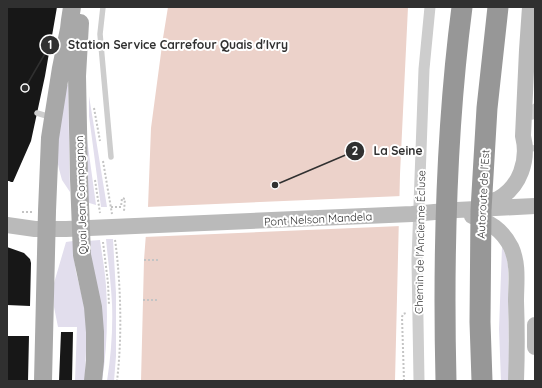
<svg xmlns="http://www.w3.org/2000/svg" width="542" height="388" viewBox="0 0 542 388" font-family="Quicksand,sans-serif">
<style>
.green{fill:#e2deed}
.water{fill:#ecd2ca}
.pier{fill:#fff}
.building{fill:#171717}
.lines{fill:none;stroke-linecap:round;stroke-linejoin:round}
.path{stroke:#c4c4c4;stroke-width:2;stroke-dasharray:2 2;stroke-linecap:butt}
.service{stroke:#cdcdcd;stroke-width:5.5}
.minor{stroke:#cdcdcd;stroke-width:11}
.secondary{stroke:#bababa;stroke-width:16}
.primary{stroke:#a8a8a8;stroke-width:18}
.motorway{stroke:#979797;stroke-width:21}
.labels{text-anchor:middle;stroke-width:4;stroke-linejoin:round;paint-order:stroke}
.street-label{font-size:11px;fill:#303030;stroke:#fff}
.leader{fill:none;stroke:#303030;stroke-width:1.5}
.callout-dot{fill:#303030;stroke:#fff;stroke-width:1.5}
.mark-label{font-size:12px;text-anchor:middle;font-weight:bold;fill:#fff}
.callout-label{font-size:12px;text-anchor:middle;font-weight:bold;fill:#303030;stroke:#fff;stroke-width:4;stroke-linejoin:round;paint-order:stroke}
</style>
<rect width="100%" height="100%" fill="#fff"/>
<path class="green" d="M66 84 68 85 70 192 62 180 59 169 57 160V142Z
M89 96 107 207H101L89 116Z
M84 117 96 205 86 202Z
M106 239H113L116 293V356L114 381H107C111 356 113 329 112 304 111 282 108 261 106 239Z
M100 240C102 255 105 271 106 286 108 317 107 350 102 381L87 241Z
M73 241V251L76 272 82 296 87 319 85 381H75L77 327H58L54 307V283L66 242Z
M502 247 506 255 508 266 509 381H501L499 329Z"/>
<path class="water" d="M168 7H408L400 174 395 381H141L144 260 148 207 151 128 163 38Z"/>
<path class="pier" d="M402 196 401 226 144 237 146 207Z"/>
<path class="building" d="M7 7H57L45 76 31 141 13 182H11L9 181H7Z
M7 247 24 253 30 259 31 263 30 306 7 305Z
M61 332H73L72 381H59Z
M7 336H29L28 381H7Z"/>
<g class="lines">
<path class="path" d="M94 108 100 141
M103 161 112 214
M95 180 100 213
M111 207H121L122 198 125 199 124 211
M22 212H32
M115 240C117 253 118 266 119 280 121 313 121 347 117 381
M103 242 108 283 109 305
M144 260H159
M143 300H157
M404 381 402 317 403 314 406 313"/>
<path class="service" d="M103 7 100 34 111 157
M37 113 50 117
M532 117V108L535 106
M529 143V146L535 149"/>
<path class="minor" d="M419 381 417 260 424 69 430 7"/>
<path class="secondary" d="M483 204C488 202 493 201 498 199 520 187 529 160 523 136L527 50 530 7
M472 216C489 222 502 229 511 247 519 264 516 284 516 301 517 328 517 354 516 381
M7 225 35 229H66L412 214 457 210 535 206
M535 325V347"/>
<path class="primary" d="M80 23 77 76 79 179 82 255 93 307 95 332V361L93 381
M43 381 47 211 50 138 61 68 69 29 70 20 72 7"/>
<path class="motorway" d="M446 381C443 257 446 130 462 7
M482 381 480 322 481 210 487 108 498 7"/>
</g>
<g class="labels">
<g class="street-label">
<text transform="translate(483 194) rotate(-87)" y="4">Autoroute de l’Est</text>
<text transform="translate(81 195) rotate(-92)" y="4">Quai Jean Compagnon</text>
<text transform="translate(318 219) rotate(-3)" y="4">Pont Nelson Mandela</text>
<text transform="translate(420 242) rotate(-89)" y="4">Chemin de l'Ancienne Écluse</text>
</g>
</g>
<path class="leader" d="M25 88L50 45M275 185L355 151"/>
<g class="callout-dot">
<circle cx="25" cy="88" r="4"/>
<circle cx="275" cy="185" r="4"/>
<circle cx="50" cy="45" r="10"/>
<circle cx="355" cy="151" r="10"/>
</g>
<g class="mark-label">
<text x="50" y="49">1</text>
<text x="355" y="155">2</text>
</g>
<g class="callout-label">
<text x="178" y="49">Station Service Carrefour Quais d'Ivry</text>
<text x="398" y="155">La Seine</text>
</g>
<rect width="542" height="388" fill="none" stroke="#303030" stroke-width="16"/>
</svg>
